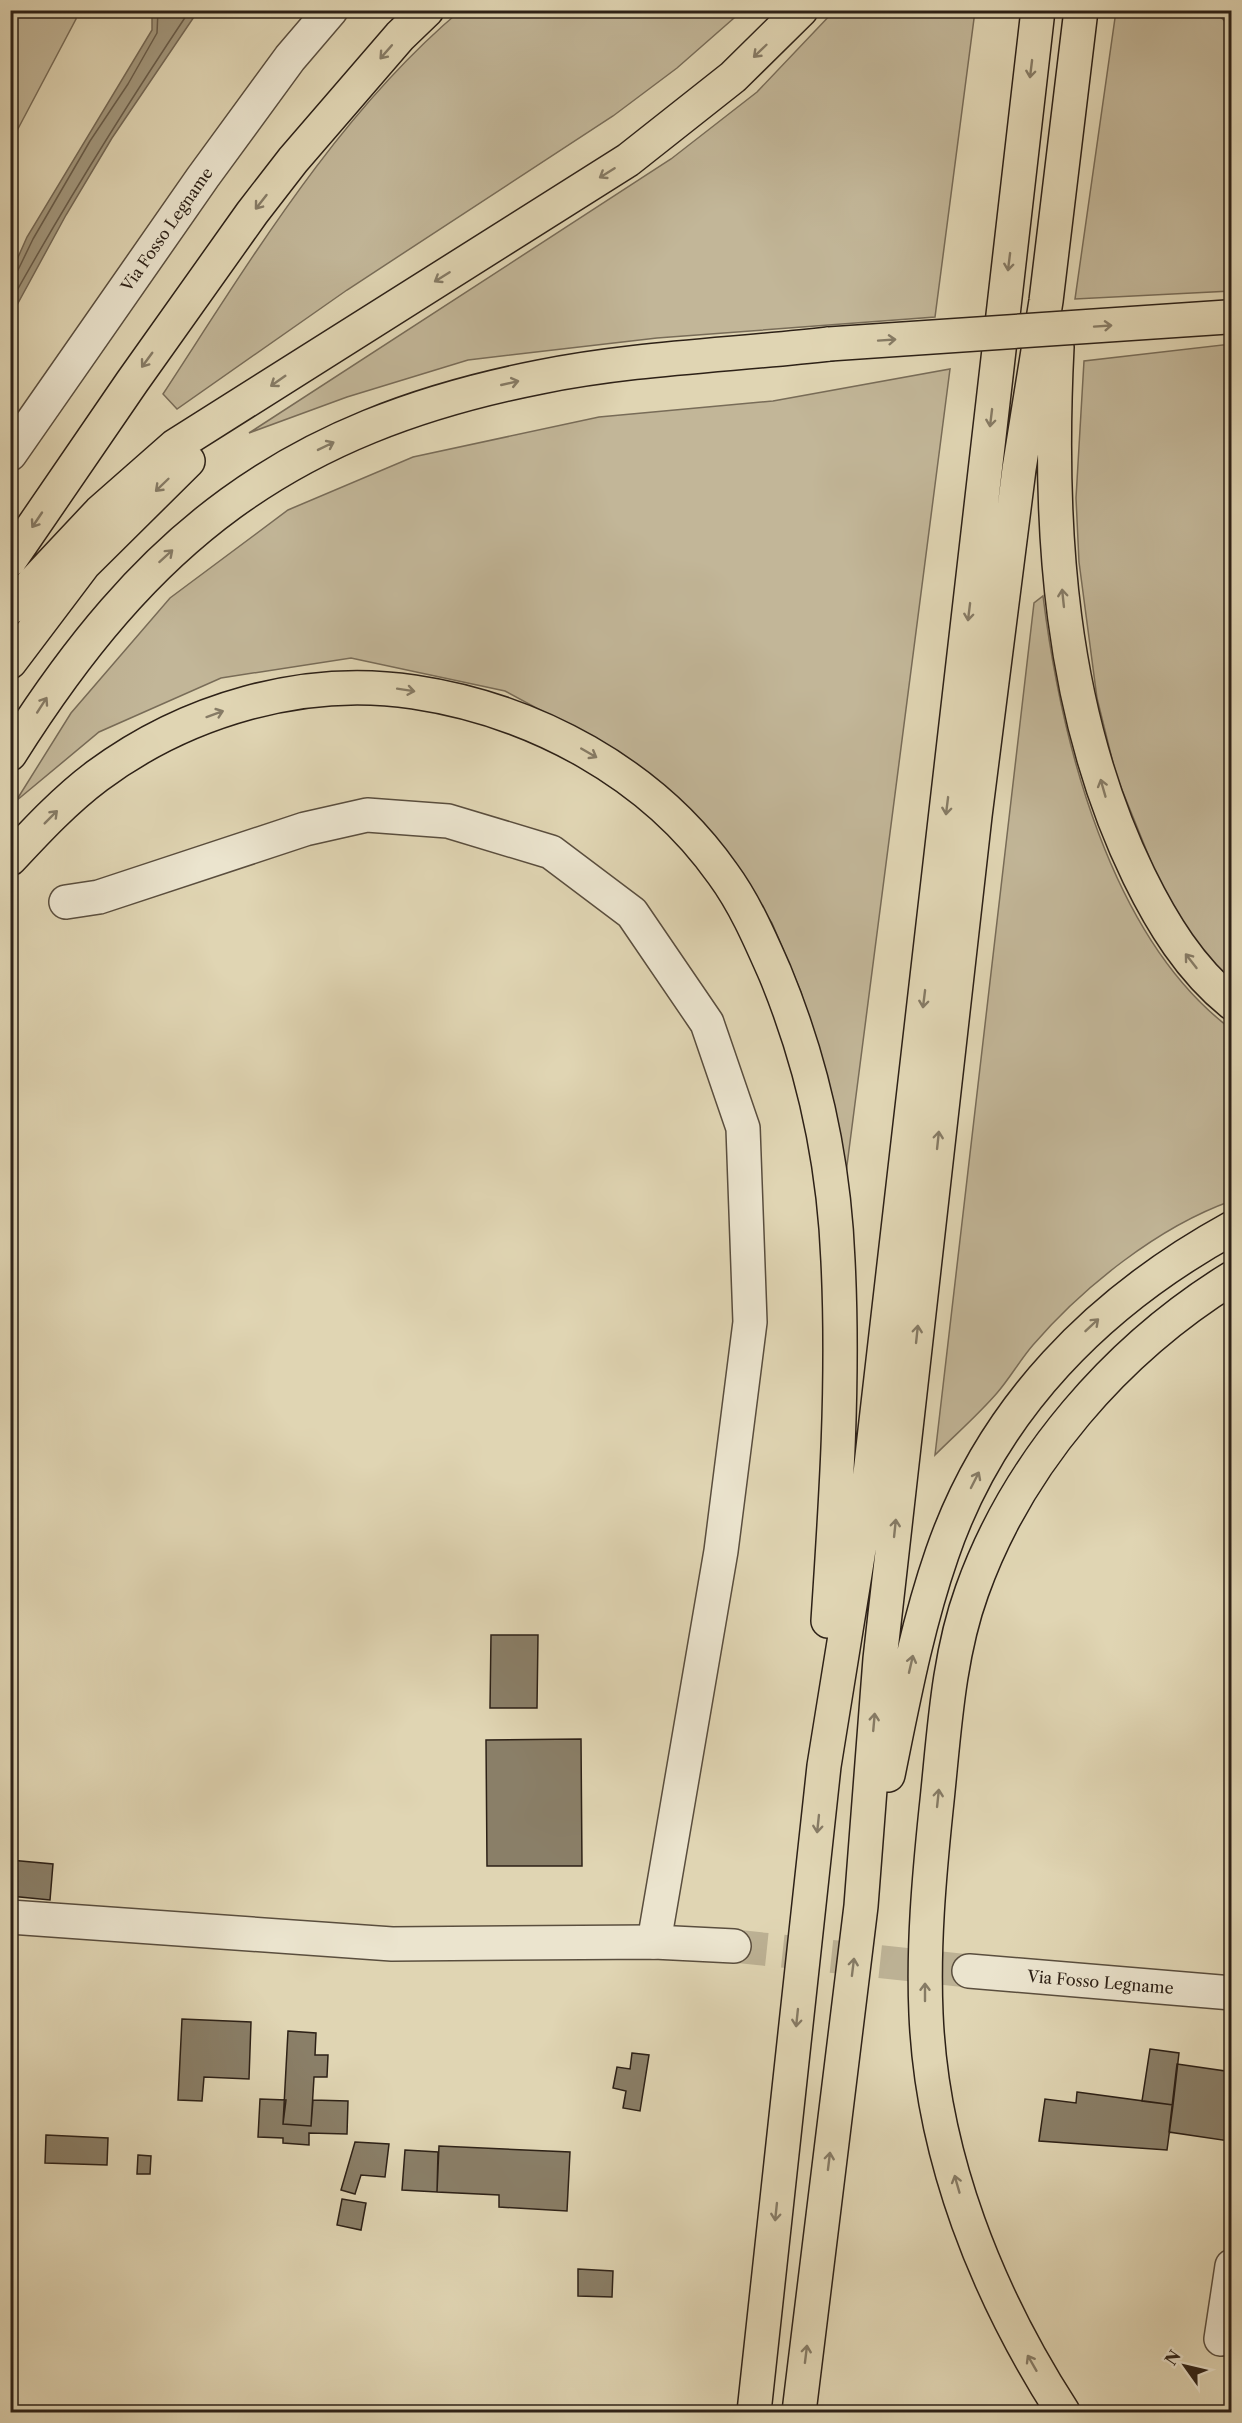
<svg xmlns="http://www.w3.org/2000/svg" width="1242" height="2423" viewBox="0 0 1242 2423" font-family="'Libre Caslon Text',serif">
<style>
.green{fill:#c2b698;stroke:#786c58;stroke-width:1.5}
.water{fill:#a3987e;stroke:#746855;stroke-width:1.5}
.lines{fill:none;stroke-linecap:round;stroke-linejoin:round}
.shore{stroke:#685c4a;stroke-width:1.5}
.building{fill:#8a7f68;stroke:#2d2117;stroke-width:1.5}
.minor-tunnel{stroke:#bcb194;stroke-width:33;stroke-dasharray:33 16;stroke-linecap:butt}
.minor-casing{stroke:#5a4e3e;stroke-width:36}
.highway-casing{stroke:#2d2117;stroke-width:36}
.minor{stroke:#ebe4ce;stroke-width:33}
.highway{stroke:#e0d5b3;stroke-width:33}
.highway-bridge-casing{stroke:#2d2117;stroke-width:36;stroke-linecap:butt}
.highway-bridge{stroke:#e0d5b3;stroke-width:33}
.oneway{stroke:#867b65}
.labels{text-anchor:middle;stroke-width:4.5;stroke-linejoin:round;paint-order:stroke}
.street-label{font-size:16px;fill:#2d2117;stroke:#ebe4ce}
</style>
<rect width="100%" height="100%" fill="#e0d5b3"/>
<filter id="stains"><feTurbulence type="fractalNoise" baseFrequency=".00333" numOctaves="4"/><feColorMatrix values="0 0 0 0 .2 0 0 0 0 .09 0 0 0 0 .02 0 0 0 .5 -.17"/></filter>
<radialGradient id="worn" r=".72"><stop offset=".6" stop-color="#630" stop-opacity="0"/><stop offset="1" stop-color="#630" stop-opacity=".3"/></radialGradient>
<path class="green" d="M11 10 77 11 76 19 11 142Z
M461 10 742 11 677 68 613 116 347 290 177 409 163 394C250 261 338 113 461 10Z
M834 11H975L935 317 657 338 468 360 347 397 249 433 671 159 757 92Z
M1116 11H1214L1231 27V291L1075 299Z
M1231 344V985L1173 916 1116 775 1097 698 1079 562 1076 498 1084 361Z
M950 369 846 1173 801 992 772 923 723 851 672 797 620 753 505 691 351 658 221 678 99 732 16 801 71 713 170 598 288 510 413 457 599 417 773 401Z
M1043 596C1061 741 1110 938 1231 1029V1201C1158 1227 1083 1287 1033 1345 1020 1360 1010 1378 997 1393 978 1415 956 1434 935 1455L1034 603Z"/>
<path class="water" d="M152 11H198L112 138 66 215 11 316V273L27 237 152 30Z"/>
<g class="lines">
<path class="shore" d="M10 274 18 270 33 239 90 141 128 84 157 33 158 10
M10 303C66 202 126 106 190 10"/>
</g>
<path class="building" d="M491 1635H538L537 1708H490Z
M581 1739 582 1866H487L486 1740Z
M10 1860 53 1864 50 1900 10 1896Z
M182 2019 251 2022 249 2079 204 2077 202 2101 178 2100Z
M288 2031 316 2033 315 2055H328L327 2077H314L311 2126 283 2124Z
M1150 2049 1179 2053 1173 2105 1142 2101Z
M632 2053 649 2055 640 2111 623 2108 626 2091 613 2088 617 2067 630 2069Z
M1177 2064 1232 2072 1229 2141 1169 2132Z
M1077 2092 1173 2105 1167 2150 1039 2141 1045 2099 1076 2103Z
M260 2099 286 2100 283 2124 311 2126 313 2100 348 2101 347 2134 309 2133V2145L283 2143V2138L258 2137Z
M46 2135 108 2138 107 2165 45 2163Z
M355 2142 389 2144 385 2177 361 2175 355 2194 341 2190Z
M439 2146 570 2152 567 2211 499 2207V2195L437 2192Z
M405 2150 438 2152 437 2192 402 2190Z
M138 2155 151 2156 150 2174H137Z
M342 2199 366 2203 361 2230 337 2225Z
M578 2269 613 2271 612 2297 578 2296Z"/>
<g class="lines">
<path class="minor-tunnel" d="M734 1946 969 1971"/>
<defs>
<g id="minor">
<path id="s1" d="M10 454 203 177 290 58 331 10"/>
<path d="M66 902 99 897 305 829 367 815 448 821 551 852 632 913 707 1023 743 1128 750 1322 721 1551 654 1942"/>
<path d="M10 1917 392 1944 654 1942 734 1946"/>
<path id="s2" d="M969 1971 1232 1993"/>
<path d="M1221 2339 1232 2266"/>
</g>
<path id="highway" d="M1057 347C1048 525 1059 712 1139 876 1162 923 1190 969 1232 1003
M10 560 132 382 252 213 293 160 400 36 427 10
M10 608 100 512 175 446 628 160 733 77 801 10
M10 662 84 564 188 461
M10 754C146 538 286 427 540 377 634 358 733 355 829 344
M10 859C37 830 65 800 97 776 186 710 304 675 414 692 534 710 652 773 723 874 745 904 760 939 775 973 813 1065 834 1162 838 1261 844 1382 836 1501 828 1621
M888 1775C903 1701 917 1626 942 1554 992 1408 1099 1301 1232 1228
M754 2412 824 1766 867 1500 1038 10
M799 2412 861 1906 880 1659 975 816 1019 469 1046 301 1081 10
M1063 2412C987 2294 932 2157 926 2014 923 1946 929 1878 936 1810 944 1738 947 1660 972 1591 1018 1462 1117 1349 1232 1278"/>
</defs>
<use href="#minor" class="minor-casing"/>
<use href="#highway" class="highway-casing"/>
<use href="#minor" class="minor"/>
<use href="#highway" class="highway"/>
<defs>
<path id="highway-bridge" d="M829 344 1227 317"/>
</defs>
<use href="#highway-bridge" class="highway-bridge-casing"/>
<use href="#highway-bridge" class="highway-bridge"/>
</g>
<defs><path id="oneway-shaft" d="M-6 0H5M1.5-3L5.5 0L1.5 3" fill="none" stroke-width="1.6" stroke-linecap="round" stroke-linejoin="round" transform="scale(1.5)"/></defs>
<g class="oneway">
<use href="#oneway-shaft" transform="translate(760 51) rotate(136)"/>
<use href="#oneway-shaft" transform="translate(386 52) rotate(131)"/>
<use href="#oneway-shaft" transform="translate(1031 69) rotate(97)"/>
<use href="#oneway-shaft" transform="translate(607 173) rotate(148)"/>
<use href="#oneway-shaft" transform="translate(261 202) rotate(128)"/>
<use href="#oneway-shaft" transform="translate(1009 262) rotate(97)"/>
<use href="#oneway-shaft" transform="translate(442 277) rotate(148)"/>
<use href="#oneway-shaft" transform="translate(1103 326) rotate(-4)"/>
<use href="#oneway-shaft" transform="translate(887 340) rotate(-4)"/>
<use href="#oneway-shaft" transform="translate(147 360) rotate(126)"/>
<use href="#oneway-shaft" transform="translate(278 381) rotate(145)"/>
<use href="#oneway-shaft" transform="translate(510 383) rotate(-13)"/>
<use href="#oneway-shaft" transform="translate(991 418) rotate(97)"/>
<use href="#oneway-shaft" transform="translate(326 446) rotate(-26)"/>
<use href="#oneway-shaft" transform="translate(162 485) rotate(136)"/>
<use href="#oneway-shaft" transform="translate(37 520) rotate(124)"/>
<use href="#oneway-shaft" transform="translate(166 556) rotate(-42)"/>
<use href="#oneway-shaft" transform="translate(1063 598) rotate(-96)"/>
<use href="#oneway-shaft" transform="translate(969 612) rotate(97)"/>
<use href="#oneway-shaft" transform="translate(406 690) rotate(9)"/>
<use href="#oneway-shaft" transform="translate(42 705) rotate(-57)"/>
<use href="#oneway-shaft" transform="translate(215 714) rotate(-20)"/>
<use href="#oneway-shaft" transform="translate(589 753) rotate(30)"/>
<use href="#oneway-shaft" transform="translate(1103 788) rotate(-106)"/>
<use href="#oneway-shaft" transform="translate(947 806) rotate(97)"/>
<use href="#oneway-shaft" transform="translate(51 817) rotate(-45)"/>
<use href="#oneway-shaft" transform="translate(1191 961) rotate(-128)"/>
<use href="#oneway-shaft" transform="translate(924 999) rotate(97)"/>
<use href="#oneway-shaft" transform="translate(938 1140) rotate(-84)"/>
<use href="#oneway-shaft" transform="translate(1092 1325) rotate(-43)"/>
<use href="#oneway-shaft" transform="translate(917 1334) rotate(-84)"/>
<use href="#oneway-shaft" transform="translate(975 1480) rotate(-63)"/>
<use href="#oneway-shaft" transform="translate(895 1528) rotate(-84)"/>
<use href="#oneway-shaft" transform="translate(911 1664) rotate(-77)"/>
<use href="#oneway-shaft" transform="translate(874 1722) rotate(-85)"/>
<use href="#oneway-shaft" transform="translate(938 1798) rotate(-84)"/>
<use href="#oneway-shaft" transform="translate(818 1824) rotate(96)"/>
<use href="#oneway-shaft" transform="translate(853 1967) rotate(-83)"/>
<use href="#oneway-shaft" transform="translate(925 1992) rotate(-90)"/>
<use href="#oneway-shaft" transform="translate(797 2018) rotate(96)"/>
<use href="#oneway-shaft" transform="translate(829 2161) rotate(-83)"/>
<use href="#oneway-shaft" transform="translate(957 2184) rotate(-106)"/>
<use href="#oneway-shaft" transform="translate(776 2212) rotate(96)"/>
<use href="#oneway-shaft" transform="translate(806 2354) rotate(-83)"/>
<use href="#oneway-shaft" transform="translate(1032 2363) rotate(-120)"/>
</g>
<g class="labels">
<g class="street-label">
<text dy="6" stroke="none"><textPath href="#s1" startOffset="274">Via Fosso Legname</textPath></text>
<text dy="6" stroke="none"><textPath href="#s2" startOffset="132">Via Fosso Legname</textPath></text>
</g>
</g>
<rect width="1242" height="2423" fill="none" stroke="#e0d5b3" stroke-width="36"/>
<rect x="12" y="12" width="1218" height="2399" fill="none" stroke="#2d2117" stroke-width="3"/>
<rect x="18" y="18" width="1206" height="2387" fill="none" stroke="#2d2117" stroke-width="1.5"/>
<g transform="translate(1185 2366) rotate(304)" stroke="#ebe4ce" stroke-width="4.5" paint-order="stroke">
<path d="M0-4.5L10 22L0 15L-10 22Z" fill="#2d2117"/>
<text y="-9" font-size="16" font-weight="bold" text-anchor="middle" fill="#2d2117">N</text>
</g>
<rect width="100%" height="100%" filter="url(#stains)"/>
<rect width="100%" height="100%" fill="url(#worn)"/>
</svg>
